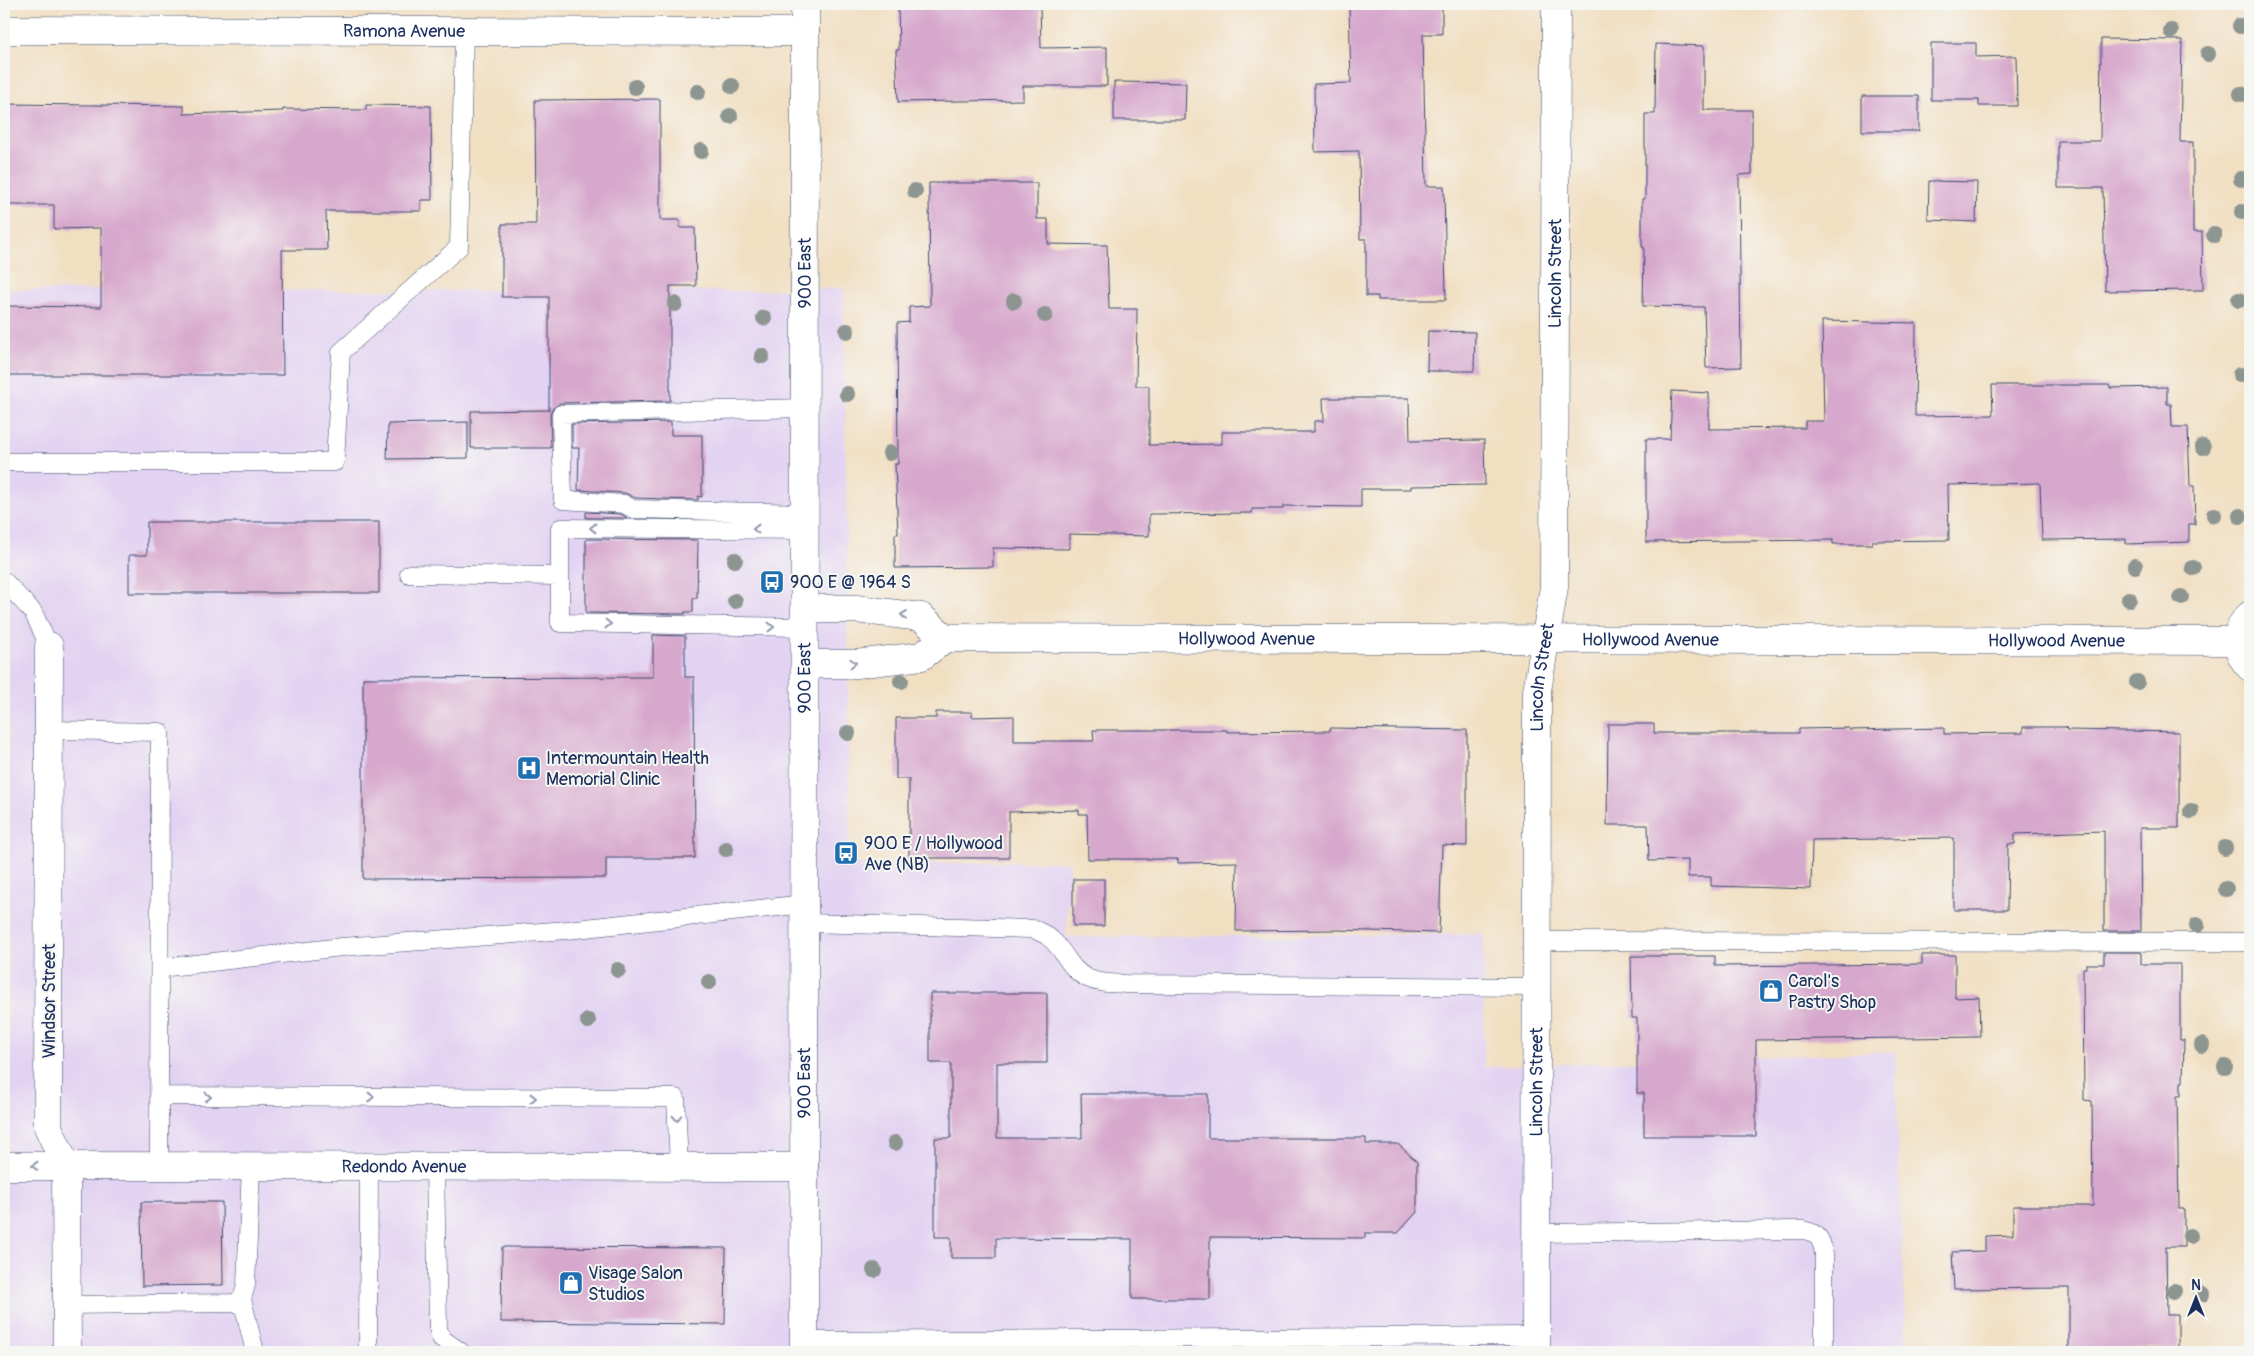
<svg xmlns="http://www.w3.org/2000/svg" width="2254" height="1356" viewBox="0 0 2254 1356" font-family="Pangolin,sans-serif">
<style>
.built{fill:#e3d3f2}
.building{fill:#d7a8cd}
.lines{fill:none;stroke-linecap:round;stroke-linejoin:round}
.lane-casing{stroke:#3b496d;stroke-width:19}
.street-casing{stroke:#3b496d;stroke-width:29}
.secondary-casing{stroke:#3b496d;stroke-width:29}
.lane{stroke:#fff;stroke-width:18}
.street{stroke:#fff;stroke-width:28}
.secondary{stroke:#fff;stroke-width:28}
.tree{fill:#8d9590}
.oneway{stroke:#8d97ae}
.labels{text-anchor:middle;stroke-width:4;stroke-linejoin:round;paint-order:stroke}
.street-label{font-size:18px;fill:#1b2f5e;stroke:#f6f6f2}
.poi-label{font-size:18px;fill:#1b2f5e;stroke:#f6f6f2;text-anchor:start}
</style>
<rect width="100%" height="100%" fill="#f6f6f2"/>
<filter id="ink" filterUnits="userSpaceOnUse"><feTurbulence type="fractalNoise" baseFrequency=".02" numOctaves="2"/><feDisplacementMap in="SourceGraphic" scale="10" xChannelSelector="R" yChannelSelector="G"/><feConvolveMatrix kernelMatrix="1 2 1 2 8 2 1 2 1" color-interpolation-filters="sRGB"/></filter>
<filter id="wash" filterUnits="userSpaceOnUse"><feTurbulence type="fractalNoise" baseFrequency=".0096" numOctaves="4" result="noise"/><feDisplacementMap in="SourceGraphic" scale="20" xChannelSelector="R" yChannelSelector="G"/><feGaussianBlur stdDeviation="1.12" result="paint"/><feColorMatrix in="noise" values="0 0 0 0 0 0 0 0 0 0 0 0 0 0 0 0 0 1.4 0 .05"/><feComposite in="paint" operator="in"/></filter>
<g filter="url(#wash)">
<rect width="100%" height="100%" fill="#f1dfc2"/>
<path class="built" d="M844 288 850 864 1070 862 1066 937 1484 934V1067L1895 1052 1906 1352H4V1148H9V640L4 639V290L751 291Z"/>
<g id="blocks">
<path class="building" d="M898 4H1040L1041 48 1107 47V86H1023V100L898 102 896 50H899Z
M1349 4H1442V34H1423L1426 186H1444L1446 300H1378V296H1366V239H1360L1359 151 1315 152 1314 84 1351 83Z
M2101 39 2182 40 2180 142H2193V232H2202L2203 290 2105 291 2103 188H2058V141H2100Z
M1931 43H1976V57L2016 56 2017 106H1979V100H1931Z
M1656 44 1704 46V110H1752V174L1739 175 1741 367 1706 368 1704 307 1643 306 1644 247H1642V199H1645V114H1655V110Z
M1114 82 1186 83 1185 120H1114Z
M1862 96H1919V131H1862Z
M660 99V220H680V228H695L696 286H670V401L560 403 552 409 550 414 551 448H471V411L549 410V297H502V224H536L535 100Z
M4 104 184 106V114L283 111V109L366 110V105L431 106 432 200H421V211H326L327 250H282L283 375H4V306L101 307V228L54 229V205H4Z
M1929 181 1977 182 1976 222 1928 220Z
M929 183H1037V219H1048V244L1107 245 1109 309H1137L1136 386H1149V445L1222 444V432H1314V421H1324L1323 398H1409L1410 441 1484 440 1485 485 1411 486V489H1361V507L1283 506V509H1252V513L1149 514V536L1069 534V549L993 548V567L895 568V534H898L895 464H898L897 323 909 322V307L930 306Z
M1822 321 1916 323 1915 416 1993 415 1992 385H2109L2110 388 2167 387V404H2171L2172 427H2188L2190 486H2194L2195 524H2189V542L2126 544V539L2042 540 2040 483 1948 485 1949 540 1872 541V544H1833V540L1646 542V439H1670L1672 391 1709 393V429L1805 428V421H1824Z
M1428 331 1475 332 1474 371H1427Z
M468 422V458L387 459 388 424Z
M671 422V435H702V497L698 496V500L636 498 625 493 578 490 579 448H572V424Z
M586 512 621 514 627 518H586Z
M147 522H379V593H129V555H147Z
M586 539 698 540 697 598H693V612H685V614L586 613Z
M653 635 685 636V677H694L695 858H606V878L363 879V678L653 677Z
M936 712H972V717L1014 716V741H1094L1093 730H1227V732L1330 731V728L1467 730V846L1442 845 1439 933 1336 930 1236 931 1237 862 1178 863V859H1088L1087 814H1079V810L1009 812V858H909V779H896V718H936Z
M1608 724H1654V733H1799V729L1850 728V730L1944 728V734L2023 733V727H2066L2067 730 2179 732V828H2140L2141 931H2104V831L2015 834V844H2008L2007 910H1954V838L1812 840 1811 889 1711 886V877H1688V860L1649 861 1648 825H1607Z
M1073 879H1104V926H1073Z
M2104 952H2141V964H2180V1040H2184L2183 1082H2181V1096H2177L2179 1209H2184V1247H2166L2167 1315H2178V1348L2069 1349V1288L1954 1289 1952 1252 1985 1251V1236L2013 1235V1206H2093L2092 1101 2084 1100 2083 968H2086V964H2104Z
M1922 955H1955V998L1979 997 1980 1037 1756 1040V1136H1644V1093H1637V1018H1632L1631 956H1715V966L1922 964Z
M930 993H1047V1063H997V1138H1082L1081 1094H1208V1138H1366V1144H1398L1417 1162V1212L1398 1233H1365V1238L1210 1237V1299H1132V1239L996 1238V1258H951V1237H935V1138H951V1063H930Z
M141 1202H222L223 1285 142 1286Z
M502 1247 726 1248 725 1324 501 1322Z"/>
</g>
</g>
<g filter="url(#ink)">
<use href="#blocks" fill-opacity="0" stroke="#3b496d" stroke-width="1"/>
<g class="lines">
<defs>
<path id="lane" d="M4 462H335L341 352 459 247 464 32
M805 513 633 509 624 504 563 500 561 414 805 408
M805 530 560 528V623L805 627
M409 574 560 576
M4 581 33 612 49 646
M50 730 160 732 159 1167
M805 923 1033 929C1065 940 1063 966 1087 978 1099 984 1113 983 1126 984L1536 987
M1536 941 2250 942
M160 968 342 947 567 930 805 904
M160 1096 676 1098 679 1167
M435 1167 438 1328 441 1338 461 1352
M1536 1233 1803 1230C1818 1233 1821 1238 1824 1253V1352
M242 1299 255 1352
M67 1305 234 1303 242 1299 246 1285 251 1167
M804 1341 1536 1336
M368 1352 369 1167"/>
<g id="street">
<path id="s1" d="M4 30 805 32"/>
<path d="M805 609H856L921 617 945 638"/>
<path d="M2250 615C2233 630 2235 652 2250 667"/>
<path d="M49 646 48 1127 66 1166 67 1352"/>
<path id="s2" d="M805 664H856L922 656 945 638 2237 641"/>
<path id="s3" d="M4 1166 804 1167"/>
<path id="s4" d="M1536 1352 1537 691 1554 587 1556 4"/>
</g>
<g id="secondary">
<path id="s5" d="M804 1352 805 4"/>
</g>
</defs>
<use href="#lane" class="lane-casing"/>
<use href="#street" class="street-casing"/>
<use href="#secondary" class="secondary-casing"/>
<use href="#lane" class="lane"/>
<use href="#street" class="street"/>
<use href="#secondary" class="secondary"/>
</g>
<g class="tree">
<circle cx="2240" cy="26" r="8"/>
<circle cx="2171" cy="31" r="8"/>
<circle cx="2208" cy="54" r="8"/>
<circle cx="732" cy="86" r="8"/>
<circle cx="635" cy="87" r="8"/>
<circle cx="698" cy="92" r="8"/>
<circle cx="2241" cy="94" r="8"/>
<circle cx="730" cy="116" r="8"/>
<circle cx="701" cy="151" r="8"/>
<circle cx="2241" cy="179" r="8"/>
<circle cx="915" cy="191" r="8"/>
<circle cx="2242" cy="212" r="8"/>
<circle cx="2214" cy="235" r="8"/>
<circle cx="2239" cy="300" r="8"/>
<circle cx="1014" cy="301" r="8"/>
<circle cx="675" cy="304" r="8"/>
<circle cx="1045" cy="315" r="8"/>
<circle cx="764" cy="318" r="8"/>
<circle cx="847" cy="331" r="8"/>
<circle cx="762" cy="356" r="8"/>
<circle cx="2240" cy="375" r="8"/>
<circle cx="847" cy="394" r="8"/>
<circle cx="2203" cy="447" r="8"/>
<circle cx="890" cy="453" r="8"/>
<circle cx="2214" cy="515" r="8"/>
<circle cx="2240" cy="516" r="8"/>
<circle cx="735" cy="560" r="8"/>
<circle cx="2135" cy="566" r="8"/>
<circle cx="2193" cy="568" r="8"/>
<circle cx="2181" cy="597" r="8"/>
<circle cx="2129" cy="599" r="8"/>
<circle cx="735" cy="601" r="8"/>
<circle cx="901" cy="681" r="8"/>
<circle cx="2137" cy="682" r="8"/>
<circle cx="848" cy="733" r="8"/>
<circle cx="2191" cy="811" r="8"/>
<circle cx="2225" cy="848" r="8"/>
<circle cx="726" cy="849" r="8"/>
<circle cx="2226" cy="889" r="8"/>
<circle cx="2197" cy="925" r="8"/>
<circle cx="618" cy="970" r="8"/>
<circle cx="709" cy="982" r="8"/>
<circle cx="588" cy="1021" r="8"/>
<circle cx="2202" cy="1045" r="8"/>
<circle cx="2225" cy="1067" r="8"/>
<circle cx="895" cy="1143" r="8"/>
<circle cx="2190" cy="1236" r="8"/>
<circle cx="874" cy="1270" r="8"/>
<circle cx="2174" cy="1291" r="8"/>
<circle cx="2202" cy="1294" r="8"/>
</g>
<defs><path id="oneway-chevron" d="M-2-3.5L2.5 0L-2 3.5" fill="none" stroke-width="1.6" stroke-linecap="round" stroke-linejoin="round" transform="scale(1.25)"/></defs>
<g class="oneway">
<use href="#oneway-chevron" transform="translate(593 528) rotate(180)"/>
<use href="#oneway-chevron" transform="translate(756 529) rotate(-179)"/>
<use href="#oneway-chevron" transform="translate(904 615) rotate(-173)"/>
<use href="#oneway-chevron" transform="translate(608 624) rotate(1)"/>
<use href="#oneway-chevron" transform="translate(771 627)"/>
<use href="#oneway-chevron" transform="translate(853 663) rotate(-3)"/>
<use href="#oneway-chevron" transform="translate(208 1097)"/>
<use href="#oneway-chevron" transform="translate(371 1097)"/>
<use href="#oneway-chevron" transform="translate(533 1098)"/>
<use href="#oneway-chevron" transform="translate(677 1118) rotate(87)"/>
<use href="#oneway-chevron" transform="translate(35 1166) rotate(180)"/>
</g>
</g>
<defs>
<symbol id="bus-square" viewBox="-11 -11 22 22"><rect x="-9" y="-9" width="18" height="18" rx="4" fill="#1f6fb2" stroke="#f6f6f2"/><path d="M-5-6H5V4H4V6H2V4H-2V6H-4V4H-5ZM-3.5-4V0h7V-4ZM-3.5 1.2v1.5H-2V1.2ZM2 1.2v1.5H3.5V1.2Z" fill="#fff"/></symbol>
<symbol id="hospital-square" viewBox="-11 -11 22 22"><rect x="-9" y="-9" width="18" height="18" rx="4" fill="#1f6fb2" stroke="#f6f6f2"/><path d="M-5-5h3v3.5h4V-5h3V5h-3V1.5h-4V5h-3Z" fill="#fff"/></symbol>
<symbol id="shop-square" viewBox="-11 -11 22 22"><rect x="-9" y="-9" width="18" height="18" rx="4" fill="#1f6fb2" stroke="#f6f6f2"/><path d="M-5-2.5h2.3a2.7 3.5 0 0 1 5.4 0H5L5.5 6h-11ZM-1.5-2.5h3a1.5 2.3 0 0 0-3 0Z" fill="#fff"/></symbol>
</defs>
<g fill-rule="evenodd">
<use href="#bus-square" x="758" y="568" width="28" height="28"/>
<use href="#hospital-square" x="515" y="754" width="28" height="28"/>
<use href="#bus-square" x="832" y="839" width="28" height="28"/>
<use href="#shop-square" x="1757" y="977" width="28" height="28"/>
<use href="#shop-square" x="557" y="1269" width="28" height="28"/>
</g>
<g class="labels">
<g class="street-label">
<text dy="6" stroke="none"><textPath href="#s1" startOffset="400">Ramona Avenue</textPath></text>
<text dy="6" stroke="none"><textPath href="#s5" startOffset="1079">900 East</textPath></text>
<text dy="6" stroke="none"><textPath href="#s4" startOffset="1080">Lincoln Street</textPath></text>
<text dy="6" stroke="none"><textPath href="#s2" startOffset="448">Hollywood Avenue</textPath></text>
<text dy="6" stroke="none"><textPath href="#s2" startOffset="852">Hollywood Avenue</textPath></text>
<text dy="6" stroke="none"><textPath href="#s2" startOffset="1258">Hollywood Avenue</textPath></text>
<text dy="6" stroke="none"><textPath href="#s5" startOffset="674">900 East</textPath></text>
<text dy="6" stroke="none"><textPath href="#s4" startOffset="675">Lincoln Street</textPath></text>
<text transform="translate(49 1001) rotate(-90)" y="6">Windsor Street</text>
<text dy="6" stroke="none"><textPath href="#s4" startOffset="270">Lincoln Street</textPath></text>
<text dy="6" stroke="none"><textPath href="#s5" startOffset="269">900 East</textPath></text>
<text dy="6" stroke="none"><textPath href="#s3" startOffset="400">Redondo Avenue</textPath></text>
</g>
<g class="poi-label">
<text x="790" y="588">900 E @ 1964 S</text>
<text x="546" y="764">Intermountain Health<tspan x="546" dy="21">Memorial Clinic</tspan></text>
<text x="864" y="849">900 E / Hollywood<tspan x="864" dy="21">Ave (NB)</tspan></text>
<text x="1788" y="987">Carol's<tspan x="1788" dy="21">Pastry Shop</tspan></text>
<text x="588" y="1279">Visage Salon<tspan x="588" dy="21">Studios</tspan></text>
</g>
</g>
<rect width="2254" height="1356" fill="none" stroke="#f6f6f2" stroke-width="20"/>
<g transform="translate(2196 1298)" stroke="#f6f6f2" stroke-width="4" paint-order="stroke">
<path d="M0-4L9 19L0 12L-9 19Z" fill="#1b2f5e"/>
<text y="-8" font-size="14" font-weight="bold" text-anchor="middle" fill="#1b2f5e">N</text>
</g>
</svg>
